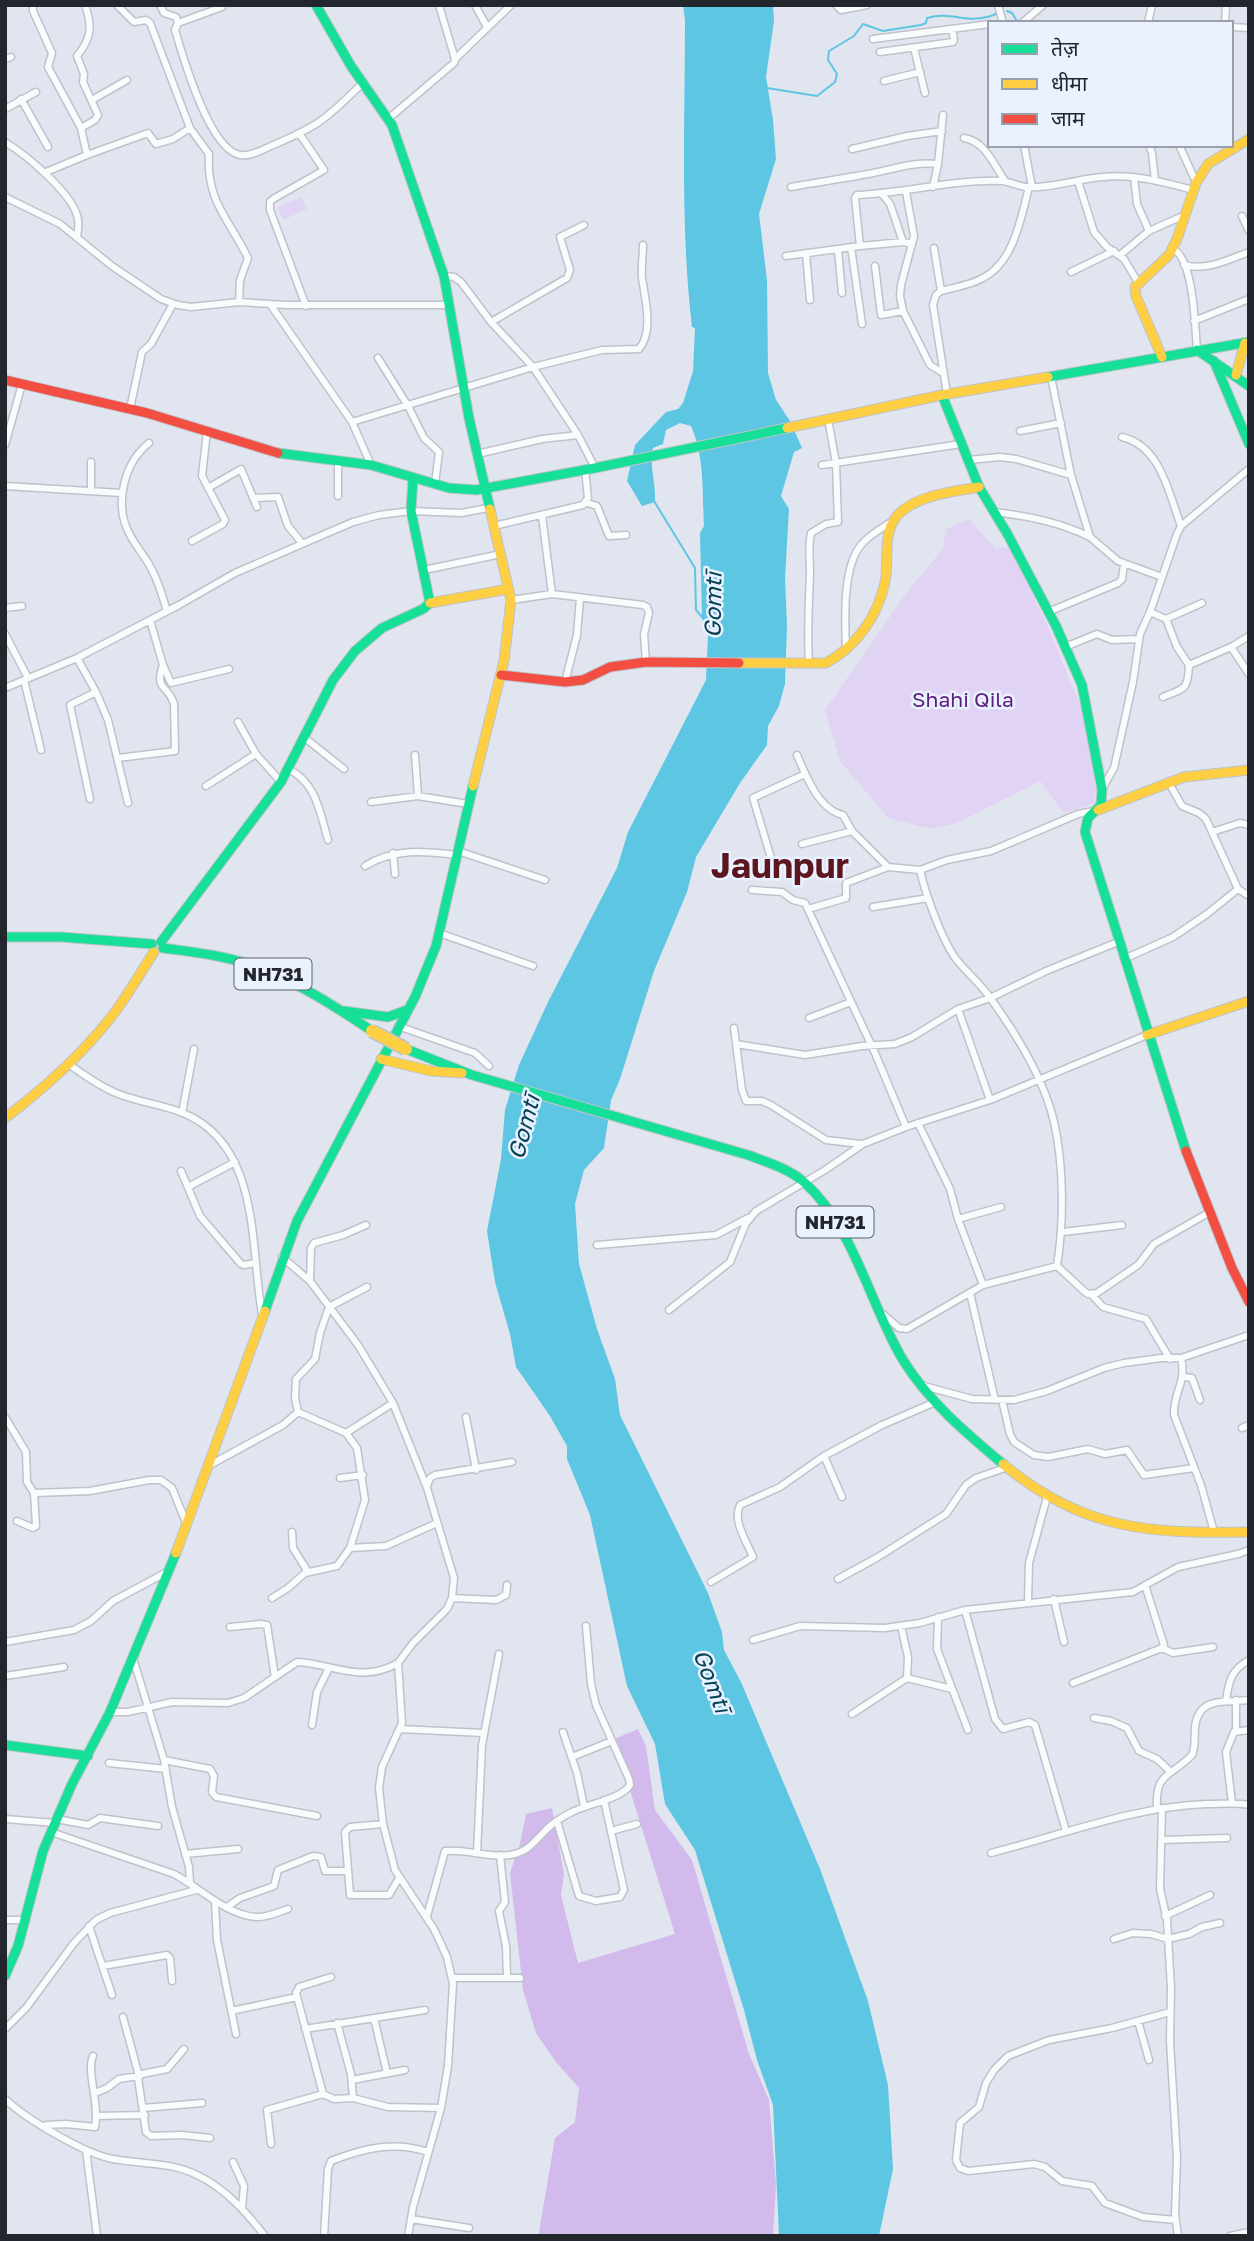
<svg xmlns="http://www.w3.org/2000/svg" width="1254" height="2241" viewBox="0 0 1254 2241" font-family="'Golos Text','Noto Sans Devanagari',sans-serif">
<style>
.green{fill:#e0d3f3}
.forest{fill:#d2baec}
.water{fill:#5dc6e2}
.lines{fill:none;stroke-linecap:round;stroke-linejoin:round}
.stream{stroke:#5dc6e2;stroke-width:2}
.street-casing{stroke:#bec2ca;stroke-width:9}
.fast-casing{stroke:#bec2ca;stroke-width:11}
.slow-casing{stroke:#bec2ca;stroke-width:11}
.jam-casing{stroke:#bec2ca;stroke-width:11}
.street{stroke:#fafbfd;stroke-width:6}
.fast{stroke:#16e098;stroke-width:9}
.slow{stroke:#ffcf43;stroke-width:9}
.jam{stroke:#f24e42;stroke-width:9}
.slow-bridge-casing{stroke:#bec2ca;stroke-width:15;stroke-linecap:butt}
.slow-bridge{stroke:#ffcf43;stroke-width:12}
.labels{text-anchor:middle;stroke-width:5;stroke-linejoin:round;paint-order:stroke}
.shield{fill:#eaf1ff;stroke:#5f636c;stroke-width:2}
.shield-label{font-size:19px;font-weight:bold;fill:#23262d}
.park-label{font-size:21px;fill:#5c1f80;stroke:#eaf1ff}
.water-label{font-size:23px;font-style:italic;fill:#044252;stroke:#eaf1ff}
.town-label{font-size:35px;font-weight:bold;fill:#5b1620;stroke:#eaf1ff}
</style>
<rect width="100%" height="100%" fill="#e1e5ef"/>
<path class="green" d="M301 197 307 209 283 220 278 207Z
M969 519 995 548 1010 547 1051 634 1084 715 1098 783 1094 803 1064 813 1040 781 957 823 931 829 888 818 840 761 825 710 907 592 943 549 946 529Z"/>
<path class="forest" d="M638 1729 646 1746 655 1810 692 1860 749 2054 769 2100 776 2185 773 2236H540L539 2232 555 2138 575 2122 579 2088 556 2062 536 2033 523 1990 510 1873 520 1844 526 1814 552 1808 564 1874 561 1895 578 1963 675 1934 614 1739Z"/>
<path class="water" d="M683 5H773L774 21 766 77 773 120 776 159 759 214 767 280 768 373 776 400 790 421 802 448 794 452 781 496 789 509 785 578 787 625 785 684 779 706 768 726 767 745 740 783 696 857 687 892 654 971 620 1079 611 1100 604 1148 584 1170 575 1204 579 1264 597 1329 615 1379 620 1415 708 1593 722 1632 724 1650 741 1682 820 1869 868 2001 888 2085 893 2169 879 2236H779L773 2105 757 2060 744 2010 695 1850 665 1804 655 1744 627 1686 590 1515 567 1459V1446L550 1416 516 1367 510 1334 495 1282 487 1231 501 1159 505 1110 519 1065 548 1002 617 868 628 832 706 680 708 636 702 618 700 533 704 526C702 492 705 457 691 426L680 423 666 430 663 444 653 448C649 466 656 483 655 502L642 506 627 481 635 445 666 412 678 409 683 403 693 371 695 328 692 327C680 226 685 122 685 20Z"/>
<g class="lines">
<path class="stream" d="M1007 11 1012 13 1017 21
M767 88 817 96 835 82 837 74 828 60 829 51 854 36 863 24 883 31 921 25 926 23 927 18C953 10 967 26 996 14
M654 501 695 568 696 610 703 618"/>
<defs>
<path id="street" d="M33 5V11L52 53 48 67 81 128 87 155 46 172
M117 5 134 22 146 20 150 23 190 128 209 154C206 201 229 219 248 258L240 280 239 302
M160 5 164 13 176 17 178 23
M475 5 487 27
M836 5 841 10 867 5
M998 5 1003 23
M222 7 178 23 175 30C183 57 209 149 240 155 250 157 262 150 271 146 287 139 304 132 319 122 335 111 349 96 363 83
M1022 23 1043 5
M1148 23 1152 5
M1225 23 1226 5
M1231 27 1249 28
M873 39 990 24
M914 48 925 93
M880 52 953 42 954 40 952 29
M5 59 11 57
M455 59 511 5
M884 81 920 72
M21 99 48 147
M92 100 127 80
M5 109 36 92
M388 119 454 63 455 59 439 5
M81 128 95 120 98 115 83 82 84 74 77 56C91 39 93 27 85 5
M299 133 324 170 273 199 270 202V210L306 306
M964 138C985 141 994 165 1005 181
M5 142C25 154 76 196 78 220 79 225 78 231 77 237
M1024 145 1032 187
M1149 145 1152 153 1155 180
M1179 145 1196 182
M852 149 907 136 942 131
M87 155 148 133 156 144 173 139 190 128
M1134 177 1137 204 1149 231
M1078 181 1094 232 1107 247 1124 259 1139 284
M791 187C817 182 842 179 868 174 892 170 913 161 938 164
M933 187 938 164 943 115
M906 192 914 236 901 285 900 296 903 311 930 365 943 373
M882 194 890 204 903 242
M5 197 60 224 112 266 161 299 178 305 191 307 239 302 286 305H448
M1242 216 1249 231
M860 246 855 198 857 195C905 193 956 179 1002 181 1011 182 1020 187 1028 187 1051 189 1080 178 1103 177 1134 174 1164 182 1193 190
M851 247 862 324
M934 248 941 291
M1173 249C1194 259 1195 328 1197 350
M838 250 842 293
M806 253 810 300
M1120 255 1149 231 1185 215
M786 256 860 246 903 242 912 244
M1184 265C1206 271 1228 260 1249 252
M875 266 881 315 903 311
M1071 272 1114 251
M444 276 454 277 461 282 491 322 533 367 578 435 595 468
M270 304 352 422 371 465
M1194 321 1249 299
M491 322 567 278 570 270 560 237 584 225
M378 358 408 406 424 438 439 452 435 484
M1051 377 1071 475 1090 537 1118 561 1162 577
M947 394 933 305 936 295 941 291C955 287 971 285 983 278 1014 262 1021 218 1029 187
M130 409 142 352 151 344 173 304
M352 422 533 367 602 350 639 349C653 333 646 303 643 284 640 272 643 258 643 245
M1020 431 1061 423
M1122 437C1161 446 1169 494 1181 526
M149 443C124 463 114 504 129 533 135 546 146 557 152 570 159 583 163 598 167 611
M5 445 22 384
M477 454 542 439 578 435
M968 460 1000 457 1016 459 1071 475
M91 462V491
M822 465 961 444
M5 486 122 493
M208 488 241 469 257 507
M338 496V462
M253 498 278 497 288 526 302 543
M587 503 597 506 609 536 626 535
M994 512C1028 516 1059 522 1090 537
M542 516 552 594
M494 526 583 505 588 498 585 469
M192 541 223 524 225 520 202 476 207 431
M424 570 501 554
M511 600 552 594 643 605 647 607 649 613 644 634 646 662
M5 608 22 606
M1048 612 1118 583 1122 579 1124 564
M1150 612 1166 619 1177 647 1189 665 1231 647 1249 636
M1166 619 1202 603
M150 620 163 665 171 683 229 669
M5 634 28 678
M1065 647 1097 634 1112 640 1139 639
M1231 647 1249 674
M846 651C845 621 842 568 861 545 869 535 881 529 891 522
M77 658 96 692 108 720 128 803
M809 664C807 633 809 602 810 571 810 558 808 547 811 533L826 524 838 522 836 463 828 419
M24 680 41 750
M565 682 577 635 580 598
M5 688 77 658 179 605 235 573 353 522 379 515 411 511 461 513 488 508
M1163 697C1185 688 1188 690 1189 665
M238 722 256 754 281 782
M305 738 344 769
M415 755 418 796
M797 755C806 776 819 810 843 815L852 831 888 867 920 870 947 860 991 851 1078 814 1094 811
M118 758 175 751 174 704C168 684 154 691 163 665
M288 769C316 782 320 812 328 840
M206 786 256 754
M1102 789 1114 768 1133 682 1140 634 1150 612 1177 534 1181 526 1249 469
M90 799 70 705 96 692
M371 802 418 796 468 804
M1212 832 1240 823 1249 825
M802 844 852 831
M458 851 545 880
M393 853 395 874
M771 858 753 798 805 774
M365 866C394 848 424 851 457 855
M920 870C925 893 942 940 956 959 967 973 981 984 991 999 1017 1035 1044 1079 1054 1122 1064 1166 1064 1222 1057 1266L1084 1291 1088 1294 1097 1293 1138 1265 1154 1244 1210 1212
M1238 889 1249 896
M752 890 782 892 793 900 805 903 875 1053 906 1127
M873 907 928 898
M808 909 846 898V883L888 867
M439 933 533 966
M1124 959 1173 937 1207 914 1238 889 1206 819 1199 813 1182 806 1169 783
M958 1009 990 1100
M809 1018 851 1002
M398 1026 475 1053 489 1066
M734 1028 742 1090 746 1101H762L771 1105 826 1140 861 1144
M736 1044 805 1055 862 1046 895 1044 912 1037 958 1009 990 998 1046 971 1118 942
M70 1065C84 1075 99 1086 116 1093 137 1102 161 1104 183 1113 261 1145 250 1246 262 1314
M182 1113 194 1049
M918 1123 950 1189 958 1219 983 1285
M181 1171 200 1216 241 1264 244 1265 256 1263
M188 1187 235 1162
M958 1219 1001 1207
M1063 1232 1122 1225
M597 1245 716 1235 748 1218
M282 1257 310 1281 358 1345 393 1403 427 1488 454 1578 452 1598 447 1609 413 1643 398 1663 402 1723 382 1767 379 1788 383 1824 395 1870 434 1929 447 1957 453 1984 448 2066 441 2108 413 2207 408 2236
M310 1281 311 1248 314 1243 343 1235 366 1225
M970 1293 995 1400
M1092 1295 1103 1307 1146 1319 1170 1359
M669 1310 730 1262 746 1223 756 1211 825 1170 863 1144 906 1127 990 1100 1147 1035
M883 1314 899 1328 907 1329 983 1285 1057 1266
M1181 1358C1187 1383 1173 1392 1174 1415L1201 1485 1214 1532
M1184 1377 1192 1378 1200 1400
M924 1386 972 1399 1014 1400 1047 1391 1104 1368 1124 1363 1161 1358H1181L1249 1335
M1002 1400 1010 1434 1014 1442 1034 1455 1048 1457 1088 1449 1105 1454 1127 1450 1144 1475 1194 1468
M298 1412 295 1398 296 1379 315 1359 320 1333 329 1307 367 1287
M5 1417 26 1452 27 1482 34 1493 90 1491 149 1480H161L172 1488 187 1525
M466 1417 476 1470
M1242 1428 1249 1425
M346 1433 393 1403
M824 1456 842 1497
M210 1465 283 1425 298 1412 346 1433 357 1448 365 1500 350 1548 337 1566 305 1573 288 1588 272 1598
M340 1478 363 1475
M427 1486 430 1478 435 1475 512 1462
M17 1521 33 1528 36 1526 34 1493
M292 1532 293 1548 308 1572
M350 1548 386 1546 437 1523
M838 1579 878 1557 946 1514 966 1485 976 1478 1005 1468
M711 1582 753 1557C747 1542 732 1521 740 1505L780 1487 824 1456 882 1425 933 1403
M452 1598 496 1600 506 1595 507 1585
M1054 1599 1064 1642
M1028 1602 1029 1563 1047 1497
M965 1610 995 1719 1003 1729 1029 1722 1035 1725 1066 1831
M938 1617 937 1649 968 1730
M230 1627 260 1624 267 1625 275 1677
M753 1640 800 1626 885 1628 920 1623 965 1610 1133 1592 1178 1567 1238 1554 1249 1550
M5 1642 74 1630 91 1621 113 1601 167 1572
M1162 1648 1173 1653 1213 1647
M133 1658 164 1760 172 1807 189 1867 190 1883
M5 1676 64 1667
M907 1678 952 1689
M1073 1683 1162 1648 1164 1645 1145 1585
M1226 1700C1229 1681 1231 1670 1249 1660
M1236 1700V1731
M110 1712H128L172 1702 228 1703 244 1698 297 1662C335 1664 361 1684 398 1663
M852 1714 907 1678 908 1657 901 1626
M1094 1718 1111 1721 1127 1728 1139 1751 1157 1759 1171 1772
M312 1725 317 1692 329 1668
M400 1729 484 1733
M563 1732 577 1773 584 1806
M572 1757 612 1741
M164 1760 210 1769 214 1776 212 1792 216 1797 317 1816
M109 1763 166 1769
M1232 1803 1226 1752 1234 1732 1249 1730
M1162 1808 1160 1889 1167 1920 1171 1988 1170 2041 1177 2158 1175 2214 1178 2236
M1157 1809C1155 1771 1170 1778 1192 1755 1196 1746 1194 1737 1195 1727 1199 1695 1226 1703 1249 1700
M5 1819 55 1823
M57 1819 88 1825 100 1818 158 1826
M557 1821 579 1896 596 1901 620 1897 624 1890 604 1800
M383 1824 350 1827 345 1832 350 1895H389L399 1878
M611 1831 637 1824
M51 1832 174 1874C199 1887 226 1915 256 1917 266 1918 279 1912 288 1909
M1162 1840 1227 1838
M477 1853 482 1745 499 1654
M991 1853C1062 1835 1132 1807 1206 1804 1220 1804 1235 1802 1249 1805
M185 1854 238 1849
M500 1855 505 1902 499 1911 506 1946 507 1978
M215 1902 217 1940 236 2034
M227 1907 240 1898 274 1886 278 1870 313 1856 321 1857 325 1871H348
M427 1916 445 1851C467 1849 489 1858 510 1855 528 1852 534 1842 545 1831 552 1823 562 1817 572 1812 587 1804 622 1799 630 1785L629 1779 596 1705 591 1684 586 1626
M1165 1916 1210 1895
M5 1920H26
M89 1926 112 1995
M1114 1939 1133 1933 1151 1934 1168 1939 1189 1934 1202 1927 1220 1923
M103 1966 167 1955 170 1958 172 1981
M331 1977 299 1987 296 1993 323 2094 334 2099 353 2098 388 2107 441 2108
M452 1978H520
M231 2011 297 1997
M1170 2012 1112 2028 1049 2040 1008 2056 994 2070 986 2083 979 2107 960 2123 956 2160 960 2168 968 2171 1034 2164 1045 2167 1062 2181 1092 2186 1105 2203 1143 2217 1176 2220
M374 2018 387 2073
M1138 2021 1149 2060
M337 2023 351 2074 353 2098
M5 2029 26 2008 74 1943 96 1920 110 1913 196 1890
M305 2029 425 2010
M184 2049 167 2069 142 2074 138 2078 146 2132 151 2136 182 2135 210 2138
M352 2080 405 2070
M95 2093 107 2088 119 2079 139 2076 123 2017
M5 2099C26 2119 85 2154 113 2159 140 2164 172 2162 197 2175 225 2188 246 2212 265 2236
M143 2108 202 2103
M96 2116 145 2115
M46 2125 66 2124 95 2127C100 2105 86 2071 93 2056
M271 2144 267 2110 323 2094
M86 2150 97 2236
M233 2162 244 2186 242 2208
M411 2219 469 2228
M324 2236 328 2169 331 2161C364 2148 394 2141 428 2152
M1230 2236 1249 2232"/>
<path id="fast" d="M316 5 351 66 392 125 444 276 469 418 490 509
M1197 350 1249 386
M1214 361 1249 444
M1048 377 1249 342
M942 395 979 487 1008 535 1056 626 1082 685 1102 789 1101 805 1088 818 1085 832 1186 1151
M278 453 371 465 449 488 476 490 595 468 787 428
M5 937H61L152 944
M161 942 281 782 333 680 355 651 382 628 423 609 430 603 411 511 413 478
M163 948C192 952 221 955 248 964 293 979 333 1005 372 1031
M344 1011 388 1017 407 1010
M406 1049 472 1075 748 1155C767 1162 790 1169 805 1183 854 1227 870 1305 903 1360 929 1402 966 1433 1003 1464
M265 1311 297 1221 415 997 436 946 473 786
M5 1745 88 1756
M5 1976 18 1946 43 1851 72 1784 110 1712 176 1553"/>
<path id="slow" d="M1162 357 1136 296 1135 287 1169 255 1177 239 1196 183 1208 164 1249 139
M1236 375 1245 343
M787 428 942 395 1048 377
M430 603 509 589
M739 663H826C856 647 878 616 885 582 890 558 880 529 902 511 923 494 953 492 979 487
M473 786 504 661 511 600 490 509
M1098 810 1184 777 1249 770
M1147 1035 1249 1001
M381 1059 431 1071 462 1073
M5 1118C46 1087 84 1053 115 1012 129 993 141 972 154 952
M1003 1464C1082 1530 1150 1534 1249 1532
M176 1553 265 1311"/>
<path id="jam" d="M5 380 147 413 278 453
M501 675 565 682 583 680 610 667 646 662 739 663
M1186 1151 1232 1268 1249 1302"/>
</defs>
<use href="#street" class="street-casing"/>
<use href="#fast" class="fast-casing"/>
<use href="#slow" class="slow-casing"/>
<use href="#jam" class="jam-casing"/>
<use href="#street" class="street"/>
<use href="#fast" class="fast"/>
<use href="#slow" class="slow"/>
<use href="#jam" class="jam"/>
<defs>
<path id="slow-bridge" d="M372 1031 406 1049"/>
</defs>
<use href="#slow-bridge" class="slow-bridge-casing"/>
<use href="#slow-bridge" class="slow-bridge"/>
</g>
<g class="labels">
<g class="shield">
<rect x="234.5" y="958.5" width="77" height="31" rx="5"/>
<rect x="796.5" y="1206.5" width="77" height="31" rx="5"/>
</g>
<g class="shield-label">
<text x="273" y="981">NH731</text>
<text x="835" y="1229">NH731</text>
</g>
<g class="park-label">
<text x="963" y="707">Shahi Qila</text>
</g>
<g class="water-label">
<text transform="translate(713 605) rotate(-89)" y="8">Gomtī</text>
<text transform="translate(524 1127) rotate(-75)" y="8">Gomtī</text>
<text transform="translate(712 1681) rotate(69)" y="8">Gomtī</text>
</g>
<g class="town-label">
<text x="780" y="878">Jaunpur</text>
</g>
</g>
<rect width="1254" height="2241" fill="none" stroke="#23262d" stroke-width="14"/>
<rect x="988" y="21" width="245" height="126" fill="#eaf1ff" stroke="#9aa0ab" stroke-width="2"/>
<rect x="1002" y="44" width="35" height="10" fill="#16e098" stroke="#9aa0ab" stroke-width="2"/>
<text x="1051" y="56" font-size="21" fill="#23262d">तेज़</text>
<rect x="1002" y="79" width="35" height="10" fill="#ffcf43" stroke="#9aa0ab" stroke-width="2"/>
<text x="1051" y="91" font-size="21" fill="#23262d">धीमा</text>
<rect x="1002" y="114" width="35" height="10" fill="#f24e42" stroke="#9aa0ab" stroke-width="2"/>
<text x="1051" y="126" font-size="21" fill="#23262d">जाम</text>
</svg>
